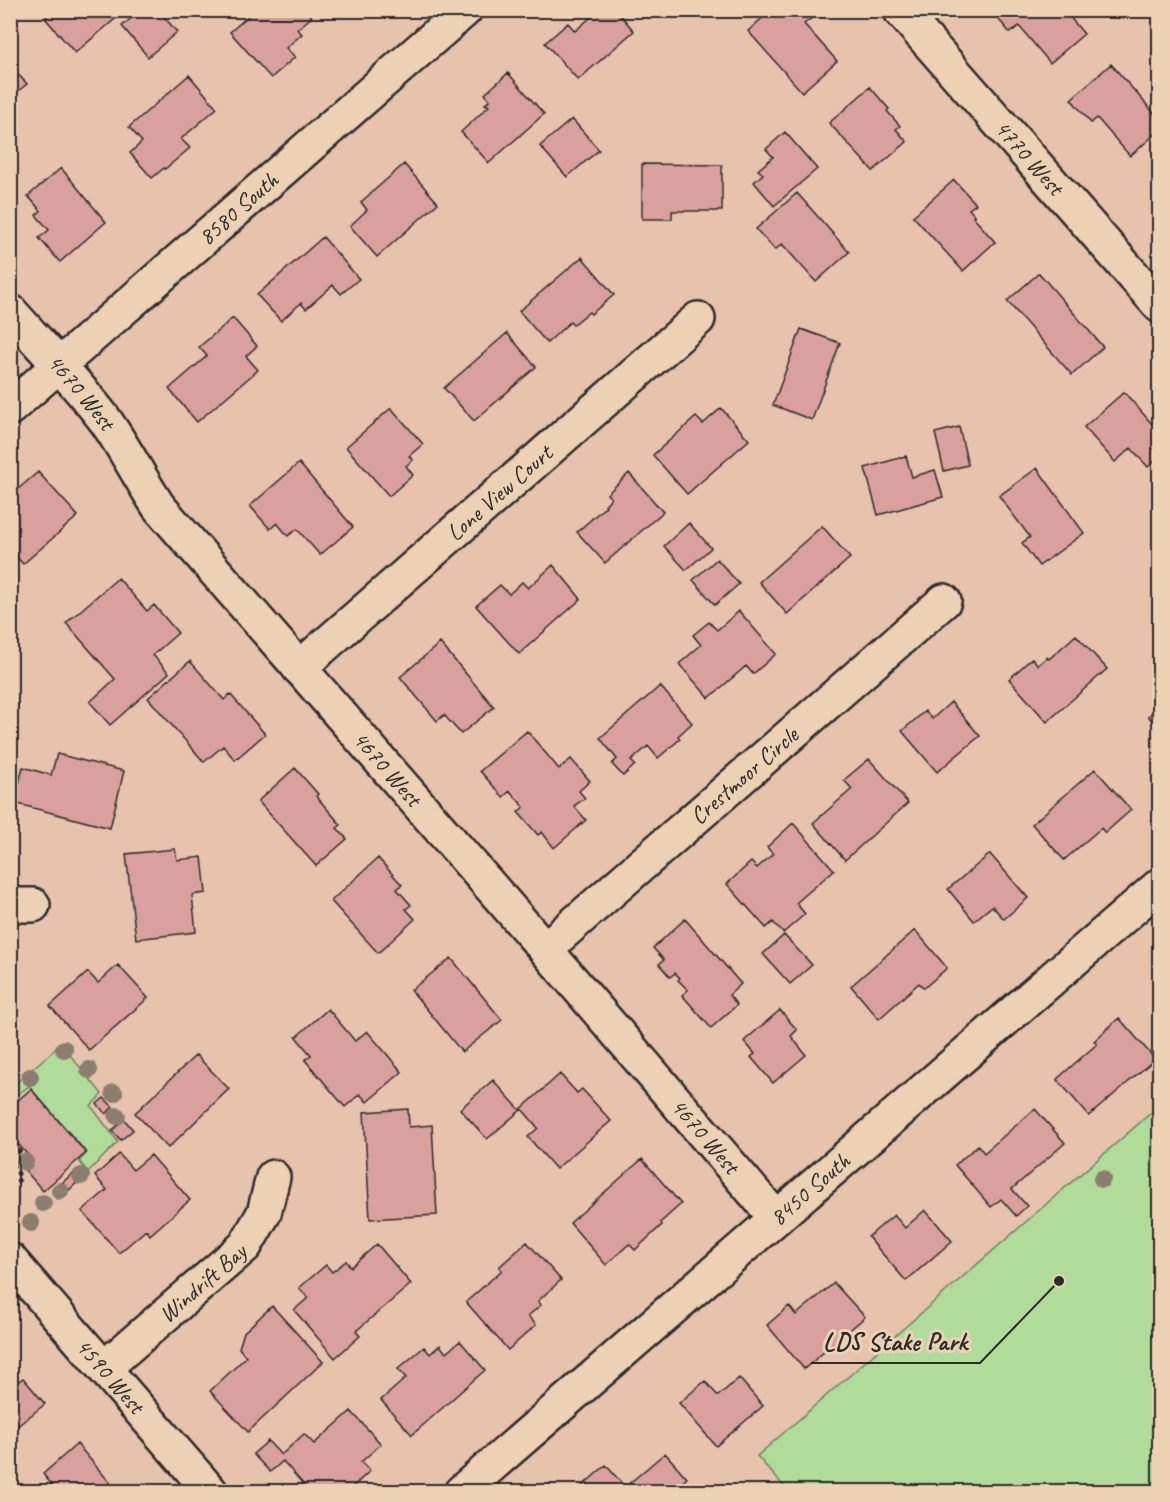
<svg xmlns="http://www.w3.org/2000/svg" width="1170" height="1502" viewBox="0 0 1170 1502" font-family="Caveat,sans-serif">
<style>
.green{fill:#b0db99;stroke:#6e8362;stroke-width:1.5}
.building{fill:#daa09d;stroke:#2b2b2b;stroke-width:1.5}
.lines{fill:none;stroke-linecap:round;stroke-linejoin:round}
.minor-casing{stroke:#2b2b2b;stroke-width:38}
.path{stroke:#2b2b2b;stroke-width:4;stroke-dasharray:4.5 4.5;stroke-linecap:butt}
.minor{stroke:#edd1b4;stroke-width:33}
.tree{fill:#8b7d6f}
.labels{text-anchor:middle;stroke-width:6;stroke-linejoin:round;paint-order:stroke}
.street-label{font-size:24px;fill:#2b2b2b;stroke:#edd1b4}
.leader{fill:none;stroke:#2b2b2b;stroke-width:2}
.callout-dot{fill:#2b2b2b;stroke:#edd1b4;stroke-width:2}
.callout-label{font-size:26px;text-anchor:middle;font-weight:bold;fill:#2b2b2b;stroke:#edd1b4;stroke-width:6;stroke-linejoin:round;paint-order:stroke}
</style>
<rect width="100%" height="100%" fill="#e7c2ad"/>
<filter id="ink" filterUnits="userSpaceOnUse"><feTurbulence type="fractalNoise" baseFrequency=".0167" numOctaves="2"/><feDisplacementMap in="SourceGraphic" scale="12" xChannelSelector="R" yChannelSelector="G"/><feConvolveMatrix kernelMatrix="1 2 1 2 8 2 1 2 1" color-interpolation-filters="sRGB"/></filter>
<g filter="url(#ink)">
<path class="green" d="M61 1044 102 1094 91 1106 118 1142 88 1172 79 1161 87 1153 29 1086 13 1098 11 1096 10 1088Z
M1159 1106V1491H788L757 1456Z"/>
<path class="building" d="M54 10H120L122 13 75 53 45 18Z
M141 10H158L177 32 148 57 122 26Z
M255 10H306L312 17 297 29 302 34 286 48 295 57 271 78 230 32Z
M599 10H616L634 31 578 80 545 43 568 23 575 31Z
M771 10H805L812 18 804 24 837 61 802 92 748 31Z
M991 10H1064L1084 34 1050 63 1019 26 1010 33Z
M1111 64 1160 120V130L1130 156 1097 118 1091 123 1071 99Z
M10 66 27 84 10 98Z
M508 73 544 114 489 163 461 132 489 106 485 104 490 100 485 94Z
M189 75 217 108 181 139 190 148 165 169 164 168 152 178 130 153 142 142 129 127Z
M870 87 889 109 887 111 900 126 896 129 907 142 873 171 829 123Z
M572 119 599 150 567 177 540 146Z
M785 132 817 169 774 206 754 182 763 174 758 170 773 157 766 149Z
M404 164 438 203 377 257 350 226 367 210 361 202Z
M642 164 722 165V211H672V219H642Z
M61 168 106 222 60 262 39 238 49 230 36 215 41 211 28 196Z
M954 180 976 204 969 209 975 216 973 217 995 242 963 271 913 216Z
M797 193 849 252 816 282 782 244 775 250 756 229Z
M323 237 359 279 341 294 333 285 306 309 301 303 281 321 257 295Z
M582 257 614 295 591 314 589 312 573 325 570 322 547 343 519 311Z
M1039 273 1103 347 1072 375 1007 301Z
M233 318 257 346 246 356 258 370 197 422 169 389 207 356 199 347Z
M801 329 840 343 812 420 773 405Z
M507 333 536 367 474 421 444 388Z
M1124 392 1160 433V457L1148 467 1131 448 1115 462 1084 427Z
M391 408 423 444 409 456 413 460 406 466 413 475 389 496 346 447Z
M721 408 749 440 687 494 653 455 696 417 703 424Z
M959 427 968 465 944 471 935 433Z
M906 456 912 477 935 470 943 497 878 515 865 468Z
M299 463 353 527 320 555 297 529 288 536 277 523 270 529 250 506Z
M1037 468 1084 533 1039 566 1022 543 1030 537 999 496Z
M38 472 78 516 23 564 10 550V496Z
M629 473 663 512 605 563 577 532 606 506 605 505 611 498 607 494Z
M689 523 711 548 686 570 664 546Z
M822 526 850 558 787 614 759 582Z
M717 559 739 584 715 605 693 580Z
M553 565 581 599 519 654 476 606 500 585 509 594 522 582 528 588Z
M118 578 147 611 154 605 178 633 153 655 169 673 110 725 90 702 115 679 66 623Z
M739 611 776 654 753 674 746 666 709 698 679 664 701 645 693 635 709 622 717 630Z
M1076 635 1107 669 1047 722 1009 679 1032 658 1038 665 1047 657 1049 659Z
M440 643 494 707 461 734 444 715 437 721 400 677Z
M190 661 224 700 230 694 265 734 235 760 223 746 204 762 148 698Z
M660 686 692 723 678 736 680 739 658 758 648 746 631 761 635 765 623 776 612 764 617 759 600 738Z
M951 702 980 736 937 772 902 731 925 711 932 719Z
M1160 706V729L1148 716Z
M527 731 559 769 571 759 590 781 579 791 585 798 574 806 586 820 554 848 542 832 538 835 518 812 524 807 510 791 503 797 480 771Z
M57 754 124 771 110 828 14 803 23 767 51 775Z
M869 759 908 803 845 860 813 823 852 789 844 780Z
M295 768 318 794 316 796 341 825 337 828 347 839 316 866 258 801Z
M1095 769 1131 810 1105 833 1101 828 1064 860 1032 824Z
M793 823 834 870 796 903 805 914 783 933 773 922 766 928 727 884 751 862 757 868 773 854 767 847Z
M175 849 177 860 202 857 206 893 192 895 196 932 136 939 126 854Z
M990 854 1028 898 1004 919 992 906 974 921 948 889Z
M378 858 402 885 397 889 411 905 406 909 415 919 378 953 331 901Z
M685 919 741 984 729 995 737 1005 711 1028 682 995 688 990 678 980 680 978 675 973 670 977 659 964 664 960 653 948Z
M915 930 947 968 924 988 919 983 879 1019 851 986Z
M784 935 812 965 790 984 763 954Z
M451 958 502 1020 462 1052 411 990Z
M118 965 148 998 89 1050 50 1006 88 972 98 983Z
M328 1009 355 1041 367 1031 402 1072 367 1102 360 1094 345 1107 305 1060 311 1055 296 1037Z
M780 1010 797 1030 791 1036 806 1055 773 1083 751 1057 755 1054 744 1041Z
M1119 1018 1155 1059 1089 1116 1057 1079 1097 1044 1094 1041Z
M196 1055 229 1089 168 1148 135 1113Z
M560 1074 577 1093 582 1089 611 1121 556 1169 528 1137 538 1128 522 1109 487 1139 460 1109 493 1080 520 1110Z
M31 1089 86 1153 43 1191 18 1162 27 1154 18 1144 10 1151V1107Z
M104 1098 113 1107 106 1114 97 1104Z
M408 1109 409 1127 432 1125 437 1215 370 1219 364 1112Z
M1035 1109 1065 1143 1012 1189 1027 1206 1016 1216 1001 1199 991 1207 955 1165 978 1145 984 1153Z
M124 1119 133 1130 121 1140 112 1131Z
M119 1154 133 1170 151 1155 190 1200 150 1235 146 1230 119 1253 82 1211 107 1190 95 1176Z
M642 1159 681 1204 661 1222 662 1225 635 1250 629 1244 606 1265 570 1223Z
M72 1174 79 1181 69 1190 62 1183Z
M925 1210 952 1241 906 1281 868 1237 894 1215 905 1228Z
M527 1242 561 1280 538 1301 541 1305 528 1316 536 1325 508 1350 466 1302 502 1270 499 1267Z
M377 1244 411 1284 356 1331 360 1336 335 1358 294 1310 308 1298 299 1288 326 1265 332 1272 346 1261 351 1267Z
M834 1283 865 1317 804 1369 767 1325 789 1306 796 1315Z
M272 1306 323 1362 248 1432 210 1391 246 1357 239 1348 244 1332Z
M460 1341 485 1370 412 1435 381 1400 406 1378 398 1369 424 1347 430 1354 440 1345 446 1353Z
M10 1376 16 1383 23 1378 45 1404 10 1432Z
M739 1378 763 1406 716 1446 679 1403 705 1381 718 1396Z
M351 1411 381 1444 361 1462 370 1471 347 1492H310L283 1461 270 1472 253 1454 268 1441 281 1455 304 1434 314 1444Z
M77 1444 118 1492H58L43 1474Z
M665 1453 687 1478 672 1492H585L581 1487 606 1465 625 1487Z"/>
<g class="lines">
<defs>
<g id="minor">
<path id="s1" d="M900 10 1160 306"/>
<path id="s2" d="M10 311C42 347 76 382 105 420 125 448 140 479 159 507L545 949 776 1218"/>
<path id="s3" d="M10 408 465 10"/>
<path id="s4" d="M299 668 698 319"/>
<path d="M10 905H33"/>
<path id="s5" d="M545 949 944 601"/>
<path id="s6" d="M10 1260 211 1492"/>
<path id="s7" d="M104 1368 245 1246 264 1213 273 1177"/>
<path id="s8" d="M461 1492 1160 885"/>
</g>
</defs>
<use href="#minor" class="minor-casing"/>
<path class="path" d="M10 1188 21 1178 13 1165 12 1159 22 1149"/>
<use href="#minor" class="minor"/>
</g>
<g class="tree">
<circle cx="64" cy="1049" r="9"/>
<circle cx="89" cy="1070" r="9"/>
<circle cx="30" cy="1077" r="9"/>
<circle cx="114" cy="1093" r="9"/>
<circle cx="117" cy="1116" r="9"/>
<circle cx="25" cy="1162" r="9"/>
<circle cx="81" cy="1176" r="9"/>
<circle cx="1102" cy="1179" r="9"/>
<circle cx="60" cy="1191" r="9"/>
<circle cx="43" cy="1203" r="9"/>
<circle cx="31" cy="1223" r="9"/>
</g>
</g>
<g class="labels">
<g class="street-label">
<text dy="8" stroke="none"><textPath href="#s1" startOffset="196">4770 West</textPath></text>
<text dy="8" stroke="none"><textPath href="#s3" startOffset="303">8580 South</textPath></text>
<text dy="8" stroke="none"><textPath href="#s2" startOffset="108">4670 West</textPath></text>
<text dy="8" stroke="none"><textPath href="#s4" startOffset="266">Lone View Court</textPath></text>
<text dy="8" stroke="none"><textPath href="#s2" startOffset="594">4670 West</textPath></text>
<text dy="8" stroke="none"><textPath href="#s5" startOffset="264">Crestmoor Circle</textPath></text>
<text dy="8" stroke="none"><textPath href="#s2" startOffset="1080">4670 West</textPath></text>
<text dy="8" stroke="none"><textPath href="#s8" startOffset="462">8450 South</textPath></text>
<text dy="8" stroke="none"><textPath href="#s7" startOffset="130">Windrift Bay</textPath></text>
<text dy="8" stroke="none"><textPath href="#s6" startOffset="153">4590 West</textPath></text>
</g>
</g>
<path class="leader" d="M1059 1281L980 1363H811"/>
<circle class="callout-dot" cx="1059" cy="1281" r="6"/>
<g class="callout-label">
<text x="895" y="1350">LDS Stake Park</text>
</g>
<rect width="1170" height="1502" fill="none" stroke="#edd1b4" stroke-width="36"/>
<rect x="18" y="18" width="1134" height="1466" fill="none" stroke="#2b2b2b" stroke-width="2" filter="url(#ink)"/>
</svg>
